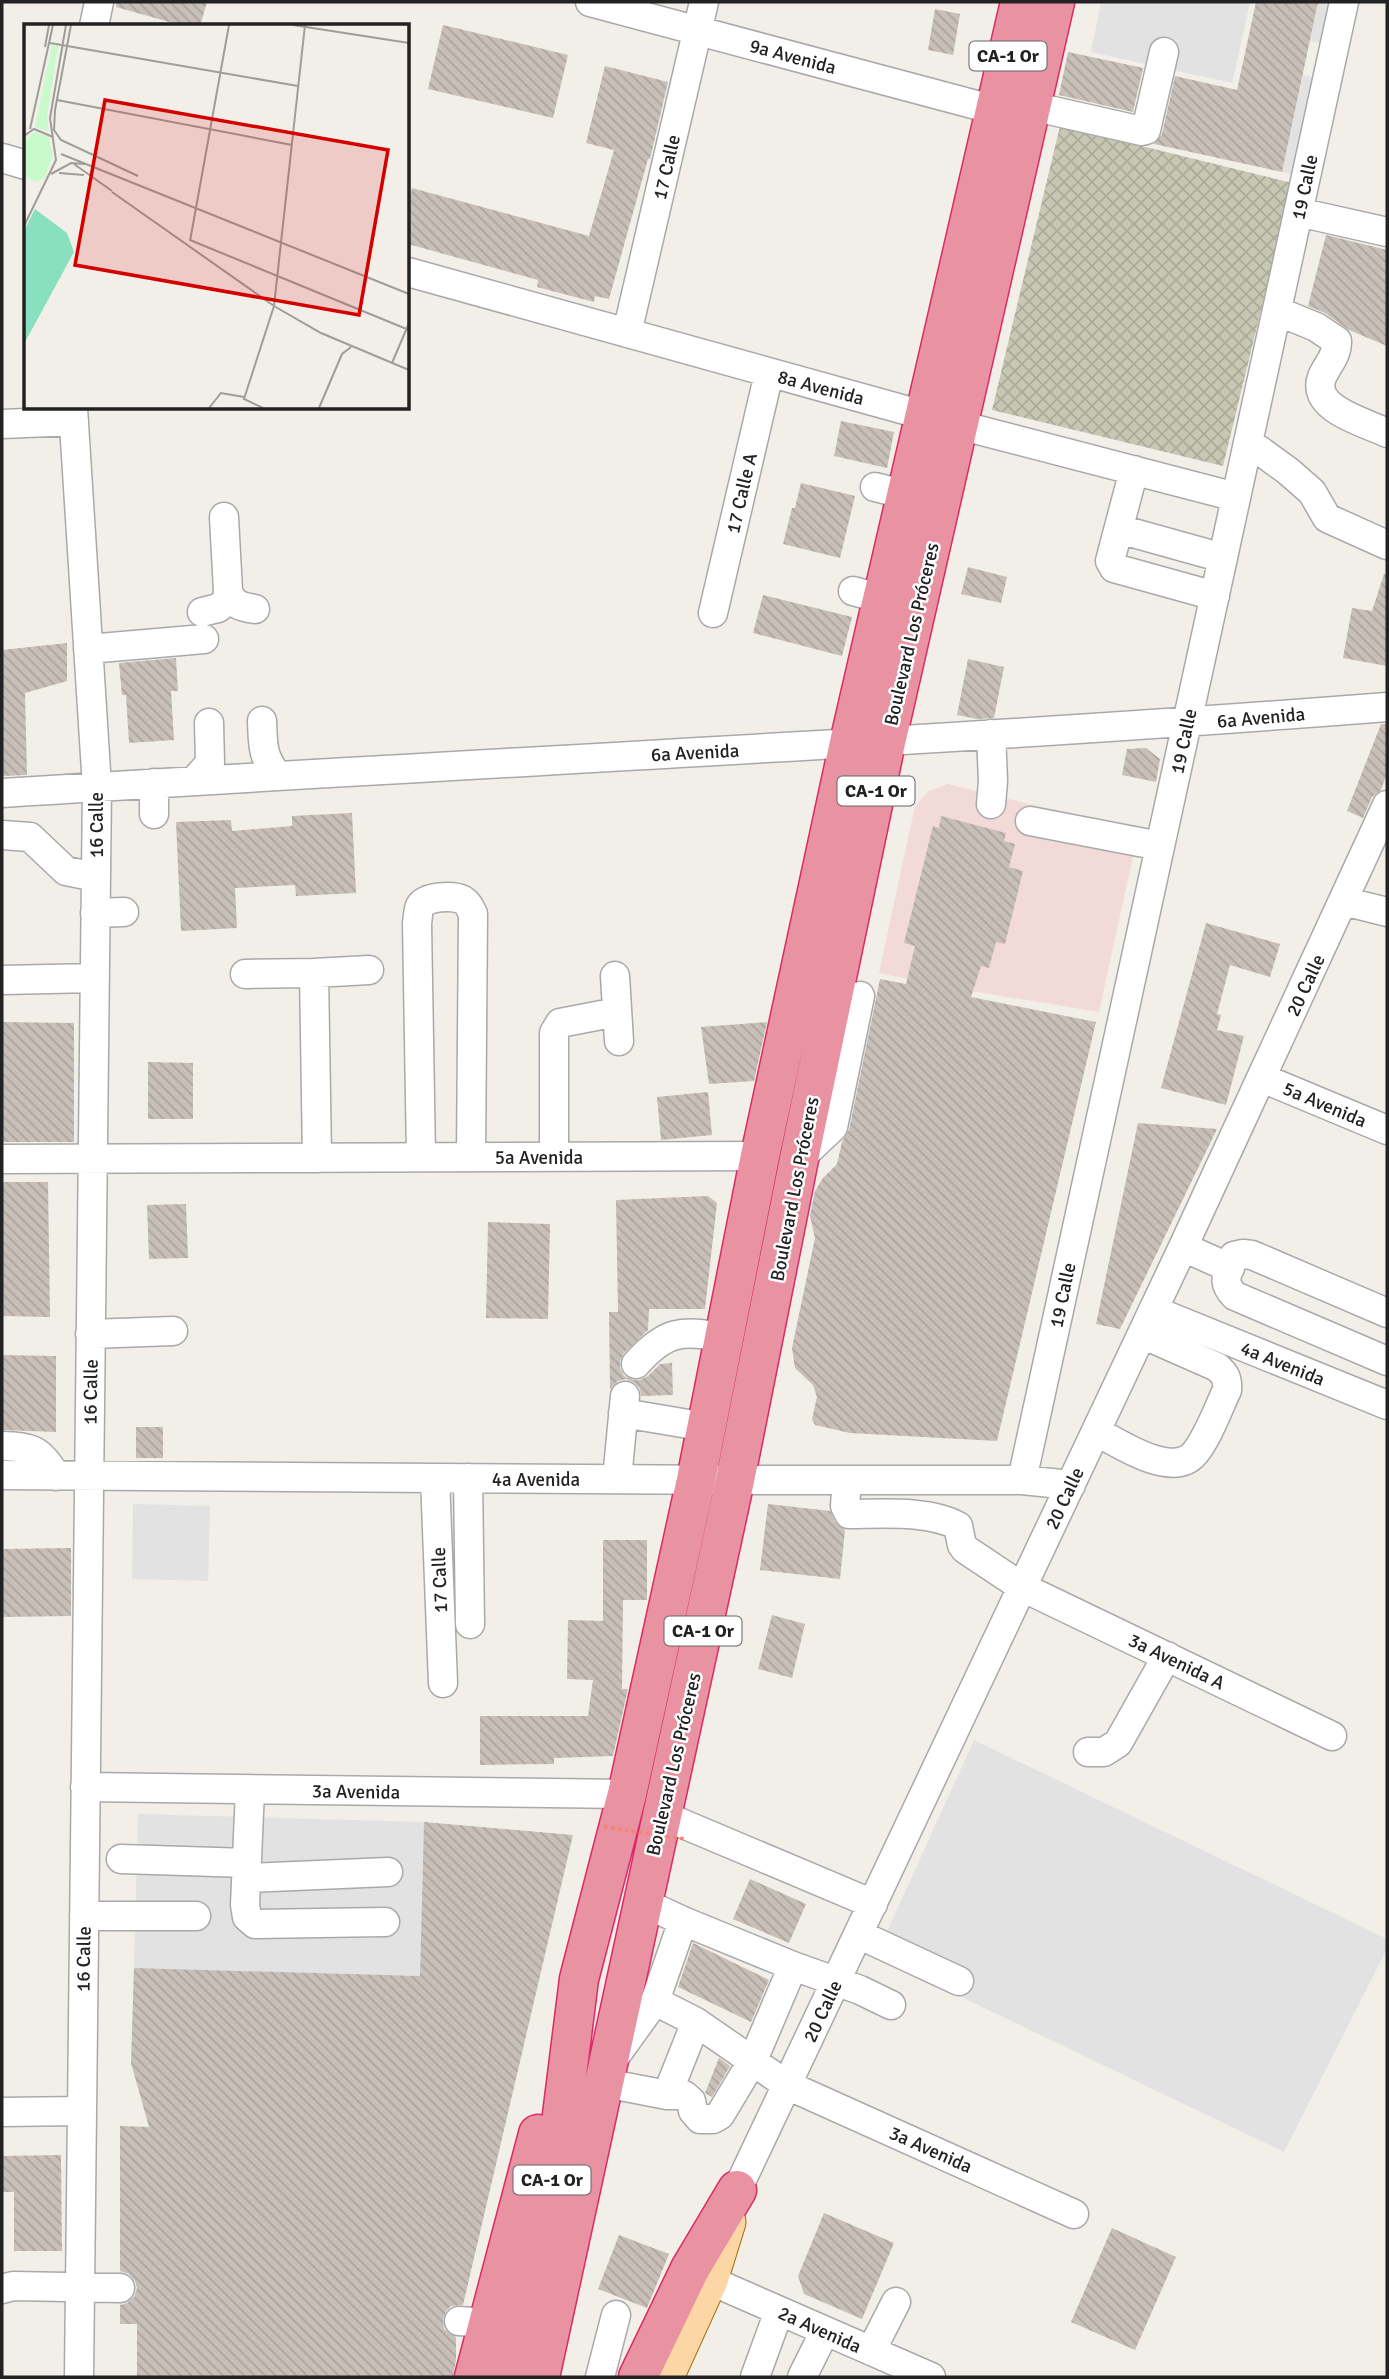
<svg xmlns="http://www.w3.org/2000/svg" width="1389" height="2379" viewBox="0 0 1389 2379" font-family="Signika,sans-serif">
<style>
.commercial{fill:#f2dad9}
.construction{fill:url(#construction-cross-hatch)}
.parking{fill:#e2e2e2}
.building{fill:url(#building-back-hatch)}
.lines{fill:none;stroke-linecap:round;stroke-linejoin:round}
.minor-casing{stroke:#a9a9a9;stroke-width:31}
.major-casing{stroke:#a06b00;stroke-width:39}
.highway-casing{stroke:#dc2a67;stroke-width:41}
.minor{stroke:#fff;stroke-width:28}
.major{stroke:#fcd6a4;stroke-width:37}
.highway{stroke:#e892a2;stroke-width:38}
.path-bridge{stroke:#fa8072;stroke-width:3.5;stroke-dasharray:3.5 3.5;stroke-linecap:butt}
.labels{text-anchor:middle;stroke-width:5;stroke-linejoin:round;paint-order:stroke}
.shield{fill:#fff;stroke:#646464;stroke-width:2}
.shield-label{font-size:18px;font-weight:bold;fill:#222}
.street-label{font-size:19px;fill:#222;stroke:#fff}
.inset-road{fill:none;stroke:#9f9d99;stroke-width:2}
.view{fill:#d40000;fill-opacity:0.15;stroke:#d40000;stroke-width:3.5}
.inset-edge{fill:none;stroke:#222;stroke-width:3.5}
</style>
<defs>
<pattern id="construction-cross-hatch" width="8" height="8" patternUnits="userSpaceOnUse" patternTransform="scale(1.75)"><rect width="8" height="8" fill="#c7c7b4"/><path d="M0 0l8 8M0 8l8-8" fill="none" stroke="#abab9a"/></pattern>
<pattern id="building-back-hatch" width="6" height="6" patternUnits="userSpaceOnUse" patternTransform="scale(1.75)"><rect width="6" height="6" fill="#c7bfb8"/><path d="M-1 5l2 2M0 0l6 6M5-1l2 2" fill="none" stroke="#aba49e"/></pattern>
</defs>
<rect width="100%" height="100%" fill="#f2efe9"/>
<path class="commercial" d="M948 784 1131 829 1135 847 1099 1012 959 989 879 973 915 806 929 791Z"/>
<path class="construction" d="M1060 126 1292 183 1223 466 992 410Z"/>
<path class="parking" d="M1101 2H1250L1232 83 1091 52Z
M1318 2H1332L1323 44 1310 41Z
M1303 75 1317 78 1296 175 1282 172Z
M133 1504 210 1506 208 1581 132 1579Z
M974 1740 1387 1939V1949L1284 2152 876 1956Z
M138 1814 424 1822 420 1976 134 1968Z"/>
<path class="building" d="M116 2H207L200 26H172L173 23 116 7Z
M1256 2H1318L1282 172 1154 144 1162 134 1175 76 1237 90Z
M935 9 960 14 953 55 928 50Z
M443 25 568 55 553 118 428 89Z
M1068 52 1143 68 1133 112 1059 95Z
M605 66 668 82 650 159H648L609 299 595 296 594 302 537 287 538 280 408 244V205L412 188 589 236 614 150 586 143Z
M1326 235 1387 250V346L1349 330 1325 313 1308 306Z
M841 421 894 432 887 468 834 456Z
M801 483 855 496 840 558 783 544 792 508H795Z
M968 567 1007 577 1001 603 961 594Z
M1384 574H1387V666L1343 658 1352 608 1372 611Z
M763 595 852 617 842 656 753 633Z
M67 643V681L25 693 27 775 2 776V650Z
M176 658 178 691H171L174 740 129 743 126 695H122L119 663Z
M968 659 1004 667 994 718 977 719 957 715Z
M1381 724H1387V773L1381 790 1372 797 1363 818 1347 811Z
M1146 748 1160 759 1156 782 1122 775 1127 749Z
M352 813 356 893 296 896 295 885 235 888 237 928 181 931 176 822 231 820 232 831 292 826V816Z
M941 816 1006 833 1004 841 1015 844 1009 867 1023 871 1005 944 996 942 989 968 981 966 971 997 1096 1022 997 1441 850 1433 815 1425 812 1419 817 1397 813 1385 795 1368 792 1348 815 1238 810 1216 815 1191 823 1178 837 1164 842 1142 849 1130 880 979 906 984 915 946 904 943 933 826 939 828Z
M1206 923 1280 944 1270 977 1230 965 1217 1014 1221 1015 1217 1030 1244 1036 1226 1105 1161 1088Z
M2 1022 74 1023V1142H2Z
M767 1022 754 1081 709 1084 701 1027Z
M148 1062 193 1063V1119H148Z
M708 1092 712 1135 661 1140 657 1097Z
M1138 1123 1217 1129 1120 1329 1096 1324Z
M2 1182H48L50 1317 2 1316Z
M708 1196 717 1203 705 1309H649L648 1330 624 1353 620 1361V1368L624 1376 633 1380H640L648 1376 660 1364 672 1363 673 1395 641 1396 640 1389 635 1383 626 1379 618 1381 610 1389 609 1312H618L616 1200Z
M186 1204 188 1258 149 1259 147 1205Z
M488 1222 550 1224 548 1319 486 1318Z
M2 1355 56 1356V1432L2 1430Z
M136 1427H163V1458H136Z
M768 1504 830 1511 835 1522 845 1530 840 1579 760 1570Z
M603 1540H647V1600H623L622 1689H628L613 1756 554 1758V1764L480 1765V1716H588L593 1680 567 1679 568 1620 603 1621Z
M71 1548V1616L2 1617V1549Z
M772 1615 805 1624 792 1678 758 1669Z
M424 1822 573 1835 463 2305 451 2306 446 2311 443 2319 444 2329 456 2337V2360L453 2377H137V2324H120V2305L127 2303 134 2297 137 2288 135 2281 129 2274 120 2271V2126L149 2127 131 2063 134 1968 420 1976Z
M750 1879 806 1904 789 1943 733 1919Z
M693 1943 769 1980 751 2022 678 1987Z
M719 2058 730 2066 712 2097 705 2093Z
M61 2155 62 2251H14V2192H2V2156Z
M824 2213 894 2243 862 2319 804 2294 798 2276Z
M1112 2228 1176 2257 1135 2350 1071 2322Z
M619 2235 669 2254 647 2308 598 2289Z"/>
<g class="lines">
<defs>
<path id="minor" d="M590 2 995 110
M94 26 99 2
M1031 106 1142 131 1146 130 1164 52
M2 158 26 165
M1298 212 1387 232
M408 272 959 425 1236 497
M1277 311 1316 327 1337 341C1338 355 1327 365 1322 377 1310 409 1365 422 1387 433
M627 333 704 2
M73 408 97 787 79 2377
M2 424 74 421
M1248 442 1288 471 1312 492 1327 518 1387 545
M1134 470 1110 561 1114 568 1215 596
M875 487 907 495
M1119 529 1223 558
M228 591C233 605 241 607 255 609
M853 591 883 599
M202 612 218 608 227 601 228 591 224 517
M713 613 769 373
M88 649 204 639
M262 721C263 745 262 757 278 776
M991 734 993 781 991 804
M194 781 210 763 209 723
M2 793C464 763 926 743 1387 707
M154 814V783
M1030 821 1160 846
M2 835 30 837 66 871 96 877
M1343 901 1387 912
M95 913 124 912
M314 973 369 970
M245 974 314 973 317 1158
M615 976 619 1041
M2 980 95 978
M1262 1078 1387 1130
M421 1157 417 923C418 918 418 910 420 906 426 896 453 895 463 900 468 903 470 908 473 914L471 1157
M554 1157V1033L560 1023 617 1012
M2 1159 760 1156
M799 1159 833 1127 860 996
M1183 1247 1230 1268
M1153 1310 1387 1405
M1387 1313 1252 1255 1243 1254 1234 1256C1228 1274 1220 1281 1235 1296L1387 1361
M90 1334 173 1331
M636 1364C665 1331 682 1329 724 1338
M623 1413 706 1427
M1096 1431C1118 1443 1173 1480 1195 1453 1208 1437 1218 1409 1227 1390 1228 1379 1225 1374 1217 1367L1142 1334
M2 1446C32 1447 40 1449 56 1476
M2 1475 735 1480H1022L1071 1485
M435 1478 443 1683
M468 1478 470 1624
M617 1479 625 1396
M847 1480 845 1506 849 1514C882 1514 929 1510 958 1526L962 1545 965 1549 1022 1587 1332 1736
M1022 1480 1344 2
M1088 1752H1104L1118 1743 1167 1656
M85 1787 627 1794
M250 1790 245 1905 247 1917 255 1924 385 1922
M662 1815 873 1904
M121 1859 247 1863
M247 1878 388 1872
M642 1902 683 1921 793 1966
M84 1916H196
M858 1934 959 1981
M655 2001 696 2022 787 2085 1074 2214
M614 2058 655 2001 683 1921
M605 2083 667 2095H684L691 2101 693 2111 700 2119H713L720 2115 753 2060 793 1966 860 1990 891 2005
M667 2095 696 2022
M2 2112 82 2111
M737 2190 1183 1247 1387 805
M709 2280 931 2377
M2 2289 13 2286 120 2288
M459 2321 488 2323
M871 2351 896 2302
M600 2377 616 2315
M755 2377 779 2311
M802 2377 825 2331"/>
<path id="major" d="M665 2377 709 2280 727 2222"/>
<path id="highway" d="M474 2377 538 2134
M510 2377 557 2155 579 1979 627 1794 696 1480 760 1156 849 743 1020 2
M540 2377 735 1480 799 1159 886 742 1055 2
M638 2377 690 2269 737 2190"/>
</defs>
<use href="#minor" class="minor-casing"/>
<use href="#major" class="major-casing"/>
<use href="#highway" class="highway-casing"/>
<use href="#minor" class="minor"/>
<use href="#major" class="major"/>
<use href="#highway" class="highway"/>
<path class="path-bridge" d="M604 1827 685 1839"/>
</g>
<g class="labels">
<g class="shield">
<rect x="969.5" y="41.5" width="77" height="29" rx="5"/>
<rect x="837.5" y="776.5" width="77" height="29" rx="5"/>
<rect x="664.5" y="1616.5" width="77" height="29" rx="5"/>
<rect x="513.5" y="2165.5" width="77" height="29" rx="5"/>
</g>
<g class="shield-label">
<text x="1008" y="62">CA-1 Or</text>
<text x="876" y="797">CA-1 Or</text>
<text x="703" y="1637">CA-1 Or</text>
<text x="552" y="2186">CA-1 Or</text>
</g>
<g class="street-label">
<text transform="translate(793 56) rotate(15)" y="7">9a Avenida</text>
<text transform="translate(666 167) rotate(-77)" y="7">17 Calle</text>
<text transform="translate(1304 187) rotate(-78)" y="7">19 Calle</text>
<text transform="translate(821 387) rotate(15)" y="7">8a Avenida</text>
<text transform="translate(741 493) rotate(-77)" y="7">17 Calle A</text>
<text transform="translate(911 634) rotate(-77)" y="7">Boulevard Los Próceres</text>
<text transform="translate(1261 717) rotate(-5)" y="7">6a Avenida</text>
<text transform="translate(1183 741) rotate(-78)" y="7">19 Calle</text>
<text transform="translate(695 752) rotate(-3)" y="7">6a Avenida</text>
<text transform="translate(96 825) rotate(-90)" y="7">16 Calle</text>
<text transform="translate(1305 985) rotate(-65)" y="7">20 Calle</text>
<text transform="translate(1325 1104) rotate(23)" y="7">5a Avenida</text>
<text x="539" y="1164">5a Avenida</text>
<text transform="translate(794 1189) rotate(-79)" y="7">Boulevard Los Próceres</text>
<text transform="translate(1062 1295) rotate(-78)" y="7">19 Calle</text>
<text transform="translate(1283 1363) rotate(22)" y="7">4a Avenida</text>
<text transform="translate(90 1392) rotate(-89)" y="7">16 Calle</text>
<text x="536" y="1486">4a Avenida</text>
<text transform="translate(1064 1498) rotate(-65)" y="7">20 Calle</text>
<text transform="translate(439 1580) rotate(-92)" y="7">17 Calle</text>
<text transform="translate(1177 1661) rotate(26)" y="7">3a Avenida A</text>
<text transform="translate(673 1764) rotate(-77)" y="7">Boulevard Los Próceres</text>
<text transform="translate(356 1791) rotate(1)" y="7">3a Avenida</text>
<text transform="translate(83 1959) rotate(-89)" y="7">16 Calle</text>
<text transform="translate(822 2011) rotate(-65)" y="7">20 Calle</text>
<text transform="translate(931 2149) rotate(24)" y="7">3a Avenida</text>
<text transform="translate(820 2329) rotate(24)" y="7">2a Avenida</text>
</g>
</g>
<g transform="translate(24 24)">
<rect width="385" height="385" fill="#f2efe9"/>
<path d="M28 21 34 22 23 93 25 107 11 103ZM11 108 25 113 29 131 21 153 12 158 0 152V116Z" fill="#c8facc"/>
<path d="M11 185 43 209 50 228 0 320V207Z" fill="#88e0be"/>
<path class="inset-road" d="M269 1 385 19M26 19 274 62M21 23 25 1M33 76 268 121M31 86 47 1M31 86 30 106 37 116 114 152M6 105 29 1M0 112 10 105 29 113M37 130 385 270M50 140 88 167M35 149 60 151M27 150 47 139 61 140M88 168 250 282 297 309 385 346M0 202 32 136 26 94 42 1M166 216 385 306M166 217 205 1M368 339 385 299M185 384 197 369 220 373M239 384 220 375 250 282 281 1M295 384 318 330 327 323"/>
<path class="view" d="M81 76 364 126 335 291 51 241Z"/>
<rect width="385" height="385" class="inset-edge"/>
</g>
<rect width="1389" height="2379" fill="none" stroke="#222222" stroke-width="7"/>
</svg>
